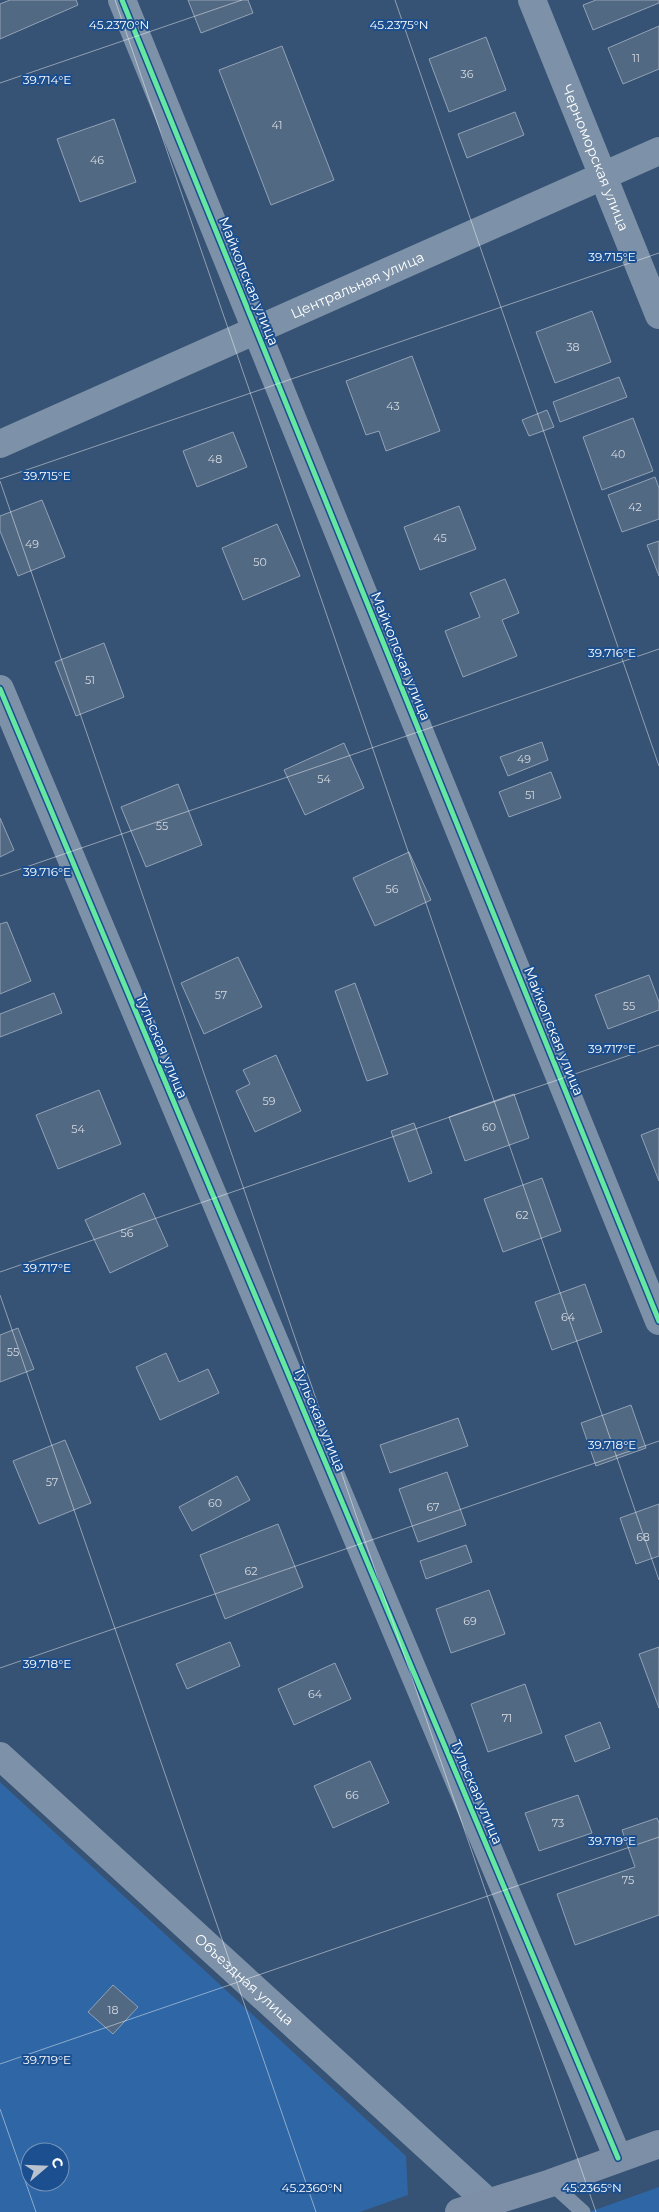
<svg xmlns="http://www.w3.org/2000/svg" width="659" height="2212" viewBox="0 0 659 2212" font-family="Montserrat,sans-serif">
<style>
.green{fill:#2f66a5;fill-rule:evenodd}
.building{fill:#526984;stroke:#92a2b6}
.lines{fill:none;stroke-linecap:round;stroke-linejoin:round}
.service{stroke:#7d92a8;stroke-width:15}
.minor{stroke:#7d92a8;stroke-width:28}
.tertiary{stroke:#7d92a8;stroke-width:28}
.primary{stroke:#7d8ea7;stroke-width:28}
.cycleway-casing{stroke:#1b4f8f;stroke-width:8}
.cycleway{stroke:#66e7a1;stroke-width:5}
.ticks{fill:none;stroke:#fff;stroke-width:1;stroke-opacity:0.45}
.labels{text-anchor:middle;stroke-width:4;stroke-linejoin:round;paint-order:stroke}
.number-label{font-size:11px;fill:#d4dae0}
.street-label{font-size:14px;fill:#fff;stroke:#1b4f8f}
.ticks-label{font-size:12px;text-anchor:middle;fill:#fff;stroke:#1b4f8f;stroke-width:4;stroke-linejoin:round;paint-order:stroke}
</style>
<rect width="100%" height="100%" fill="#365274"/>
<path class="green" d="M0 1782 406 2156 408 2195 360 2212H0ZM30 2152H60V2182H30Z
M659 2187V2212H589Z"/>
<path class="building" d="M10 0H76L78 5 0 39V4Z
M188 0H248L253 13 201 33Z
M596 0H659V3L593 30 583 5Z
M659 26V69L623 84 608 48Z
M486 37 506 90 449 112 429 59Z
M282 46 334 180 271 205 219 70Z
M515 112 524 135 467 158 458 134Z
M114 119 136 182 80 202 57 139Z
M592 311 611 362 555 383 536 332Z
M412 356 440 431 386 451 379 431 366 435 346 381Z
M619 377 627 397 560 422 553 402Z
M547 410 554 427 529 436 522 420Z
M633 418 653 471 602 490 583 437Z
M233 432 247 467 197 487 183 451Z
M655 477 659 488V519L622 532 608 495Z
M42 500 65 557 18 576 0 531V516Z
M459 506 476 549 420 570 404 527Z
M277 524 300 576 243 600 222 548Z
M659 541V576L647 545Z
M505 579 519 613 502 620 517 656 463 677 445 631 480 617 470 593Z
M104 643 124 697 76 716 55 662Z
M542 742 548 760 508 776 500 757Z
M344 743 364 788 305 815 284 770Z
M551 772 561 798 509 817 499 792Z
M178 784 202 845 146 867 121 807Z
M0 818 14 850 0 857Z
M409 852 431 900 375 926 353 878Z
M7 922 31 981 0 994V924Z
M238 957 262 1007 204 1034 181 983Z
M649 975 659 1002V1010L608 1029 595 995Z
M355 983 388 1074 367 1081 335 991Z
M54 993 62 1013 0 1037V1014Z
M276 1055 301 1111 255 1132 236 1091 250 1084 243 1070Z
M99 1090 121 1144 58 1169 36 1115Z
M514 1094 529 1138 465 1161 449 1117Z
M414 1123 432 1173 409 1182 391 1131Z
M659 1128V1181L641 1135Z
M542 1178 561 1231 503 1252 484 1199Z
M144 1193 168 1246 110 1273 85 1220Z
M585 1284 602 1332 552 1350 535 1302Z
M18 1328 34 1369 0 1382V1335Z
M166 1353 179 1382 208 1369 219 1393 160 1420 136 1367Z
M631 1405 646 1448 596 1466 581 1423Z
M458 1418 468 1446 390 1473 380 1445Z
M65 1440 91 1503 39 1524 13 1461Z
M447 1472 466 1525 418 1542 399 1489Z
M237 1476 250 1500 192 1531 179 1507Z
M659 1504V1556L636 1564 620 1518Z
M278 1524 303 1587 225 1619 200 1555Z
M466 1545 472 1562 426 1579 420 1561Z
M489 1590 505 1634 451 1653 436 1609Z
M230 1642 240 1666 187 1689 176 1664Z
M659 1647V1708L639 1654Z
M335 1663 351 1699 294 1725 278 1689Z
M525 1684 542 1733 488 1752 471 1704Z
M600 1722 610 1748 575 1762 565 1736Z
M370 1761 389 1803 333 1828 314 1786Z
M578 1795 592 1833 539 1851 525 1813Z
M657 1818 659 1823V1915L575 1945 557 1894 635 1867 622 1830Z
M113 1985 138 2007 113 2034 88 2012Z"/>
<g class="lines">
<path class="service" d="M551 2183 583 2212"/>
<g class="minor">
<path d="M122 0 659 1321"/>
<path id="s1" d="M532 0 659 315"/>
<path id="s2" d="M0 444 659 151"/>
<path d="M0 689 618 2158"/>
</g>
<path class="tertiary" id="s3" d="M0 1756 488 2202"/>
<path class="primary" d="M459 2212 551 2183 659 2144"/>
<defs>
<path id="cycleway" d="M122 0 659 1321
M0 689 618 2158"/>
</defs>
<use href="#cycleway" class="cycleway-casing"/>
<use href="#cycleway" class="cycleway"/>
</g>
<path class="ticks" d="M115 0 659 1580M395 0 659 766M0 83 242 0M0 479 659 253M0 481 596 2212M0 876 659 649M0 1272 659 1045M0 1295 316 2212M0 1668 659 1441M0 2064 659 1837M0 2109 36 2212"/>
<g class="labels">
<g class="number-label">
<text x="636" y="62">11</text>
<text x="467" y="78">36</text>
<text x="277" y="129">41</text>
<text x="97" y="164">46</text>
<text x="573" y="351">38</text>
<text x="393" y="410">43</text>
<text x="618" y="458">40</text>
<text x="215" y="463">48</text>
<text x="635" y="511">42</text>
<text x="440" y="542">45</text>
<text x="32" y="548">49</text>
<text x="260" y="566">50</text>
<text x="90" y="684">51</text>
<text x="524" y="763">49</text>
<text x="324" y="783">54</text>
<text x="530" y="799">51</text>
<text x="162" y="830">55</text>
<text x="392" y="893">56</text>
<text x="221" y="999">57</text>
<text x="629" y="1010">55</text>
<text x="269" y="1105">59</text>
<text x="489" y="1131">60</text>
<text x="78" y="1133">54</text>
<text x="522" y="1219">62</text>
<text x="127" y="1237">56</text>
<text x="568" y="1321">64</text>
<text x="13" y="1356">55</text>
<text x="52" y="1486">57</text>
<text x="215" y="1507">60</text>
<text x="433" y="1511">67</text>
<text x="643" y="1541">68</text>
<text x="251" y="1575">62</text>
<text x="470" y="1625">69</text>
<text x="315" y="1698">64</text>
<text x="507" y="1722">71</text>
<text x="352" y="1799">66</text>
<text x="558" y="1827">73</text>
<text x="628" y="1884">75</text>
<text x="113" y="2014">18</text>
</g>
<g class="street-label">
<text dy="5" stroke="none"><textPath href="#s1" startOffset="170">Черноморская улица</textPath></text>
<text transform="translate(249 281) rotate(68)" y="5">Майкопская улица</text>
<text dy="5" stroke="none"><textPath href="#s2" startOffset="391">Центральная улица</textPath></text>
<text transform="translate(401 656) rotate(68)" y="5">Майкопская улица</text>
<text transform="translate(554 1031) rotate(68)" y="5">Майкопская улица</text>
<text transform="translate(162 1046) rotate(67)" y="5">Тульская улица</text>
<text transform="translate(320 1419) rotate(67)" y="5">Тульская улица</text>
<text transform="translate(477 1792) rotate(67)" y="5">Тульская улица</text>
<text dy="5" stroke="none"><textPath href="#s3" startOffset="331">Объездная улица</textPath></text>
</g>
</g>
<g class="ticks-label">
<text x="119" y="29">45.2370°N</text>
<text x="399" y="29">45.2375°N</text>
<text x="47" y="84">39.714°E</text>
<text x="612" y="261">39.715°E</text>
<text x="47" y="480">39.715°E</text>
<text x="612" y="657">39.716°E</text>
<text x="47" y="876">39.716°E</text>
<text x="612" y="1053">39.717°E</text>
<text x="47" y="1272">39.717°E</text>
<text x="612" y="1449">39.718°E</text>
<text x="47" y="1668">39.718°E</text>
<text x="612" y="1845">39.719°E</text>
<text x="47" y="2064">39.719°E</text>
<text x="312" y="2192">45.2360°N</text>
<text x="592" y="2192">45.2365°N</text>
</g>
<g transform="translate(45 2167) rotate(71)"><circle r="24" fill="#1b4f8f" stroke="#7695bc"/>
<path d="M0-4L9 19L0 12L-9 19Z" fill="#b9c2ce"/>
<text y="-8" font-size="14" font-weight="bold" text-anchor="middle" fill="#ffffff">С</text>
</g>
</svg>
